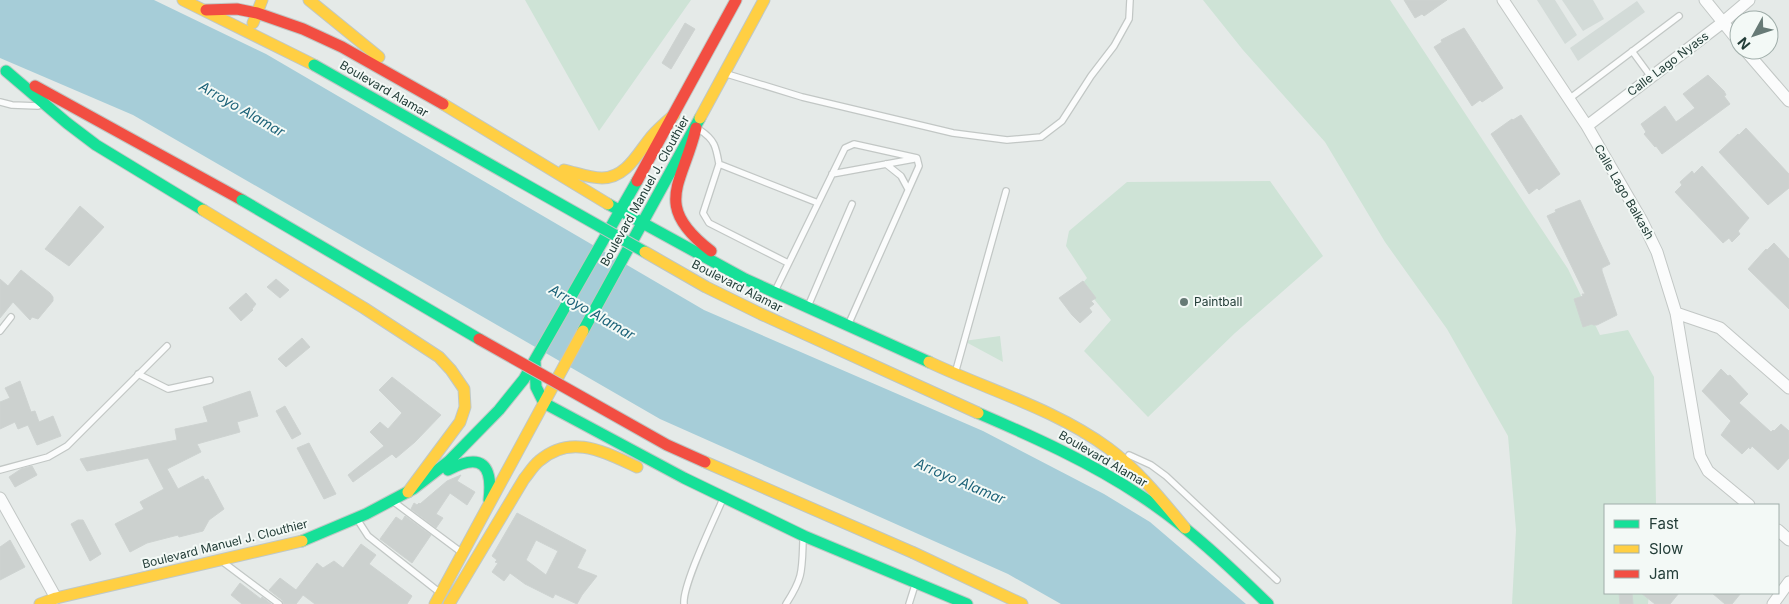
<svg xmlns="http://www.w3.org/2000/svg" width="1789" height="604" viewBox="0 0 1789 604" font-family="Inter,sans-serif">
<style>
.built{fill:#d3dbd8}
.green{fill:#cee3d6}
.water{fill:#a6cdd8}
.building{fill:#ccd1cf;stroke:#ced3d1;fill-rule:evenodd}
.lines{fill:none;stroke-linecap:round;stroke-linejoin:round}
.lane-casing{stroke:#c2c7c5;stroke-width:8}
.street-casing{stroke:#c2c7c5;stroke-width:13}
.fast-casing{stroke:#c0c8c5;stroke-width:13}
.slow-casing{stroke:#c0c8c5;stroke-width:13}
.jam-casing{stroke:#c0c8c5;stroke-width:13}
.lane{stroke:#fbfcfc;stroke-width:5.5}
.street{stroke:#fbfcfc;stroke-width:11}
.fast{stroke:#16e098;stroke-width:11}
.slow{stroke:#ffcf43;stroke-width:11}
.jam{stroke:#f24e42;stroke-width:11}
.fast-bridge-casing{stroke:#bdc6c4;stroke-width:13;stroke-linecap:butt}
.slow-bridge-casing{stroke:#bdc6c4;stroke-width:13;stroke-linecap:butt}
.jam-bridge-casing{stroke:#bdc6c4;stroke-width:13;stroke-linecap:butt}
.fast-bridge{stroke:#16e098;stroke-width:11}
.slow-bridge{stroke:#ffcf43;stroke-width:11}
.jam-bridge{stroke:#f24e42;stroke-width:11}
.poi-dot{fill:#677a76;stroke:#f3f9f6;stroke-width:2}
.labels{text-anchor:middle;stroke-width:4;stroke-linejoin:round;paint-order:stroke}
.street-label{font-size:12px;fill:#233d38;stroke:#f3f9f6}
.poi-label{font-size:12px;fill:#233d38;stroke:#f3f9f6;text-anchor:start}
.water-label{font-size:14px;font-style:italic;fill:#1d6379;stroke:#f3f9f6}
</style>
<rect width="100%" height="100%" fill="#e5eae8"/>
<path class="built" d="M1537 0H1555L1577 35 1565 44Z
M1562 0H1593L1604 19 1583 31Z
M1637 1 1645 12 1578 61 1570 48Z"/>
<path class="green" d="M525 0H691L599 131Z
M1203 0H1390L1568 269 1600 335 1628 330 1654 377 1656 505H1605V593H1649L1648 604H1512L1516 530 1508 436 1447 329 1385 242 1325 142 1243 50Z
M1270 181 1323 256 1235 333 1148 417 1084 351 1111 320 1082 284 1087 278 1066 246 1069 231 1127 182Z
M1000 336 1003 362 964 341Z"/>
<path class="water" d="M0 0H154L266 54 704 310 983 431 1104 494 1150 522 1246 604H1061L1008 574 660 419 133 115 0 58Z"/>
<path class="building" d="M1404 0H1447L1424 16 1422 14 1415 18Z
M685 23 695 29 671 69 662 63Z
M1464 28 1503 88 1482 102 1480 100 1472 106 1434 47 1442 42 1441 40Z
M1708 75 1724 91 1726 95 1724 96 1730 104 1662 154 1656 146 1655 147 1644 134 1646 132 1641 124 1665 106 1676 122 1695 108 1683 94Z
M1521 115 1560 174 1539 190 1537 188 1529 194 1491 134 1512 119 1513 120Z
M1746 128 1789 174V188L1768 205 1719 152 1738 134 1739 135Z
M1702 166 1749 218 1738 231 1740 234 1732 242 1729 238 1723 243 1675 192 1682 185 1680 182 1692 171 1694 174Z
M1580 200 1610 264 1602 268V271L1617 315 1597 325H1593L1592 324 1583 327 1574 299 1583 296 1582 294H1585L1547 216 1556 212 1555 210Z
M80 206 104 227 69 266 45 249Z
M1774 243 1789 259V309L1748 269 1766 249 1767 250Z
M21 270 50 293 53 297V301L38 319 32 317 30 320 13 302 0 318V279L8 286Z
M276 279 289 290 280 298 267 287Z
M1083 281 1096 298 1091 301 1094 304 1089 308 1092 312 1080 323 1072 315 1059 298Z
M246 293 256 304 252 309 253 310 241 321 229 308Z
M302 338 310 347 286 367 278 359Z
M1721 369 1728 376 1730 375 1748 394 1739 403 1771 432 1773 430 1774 431 1781 424 1789 431V458L1778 470 1752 446 1750 449 1749 447 1742 454 1721 435 1731 421 1702 391Z
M392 377 441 415 415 442 396 458 392 454 353 482 348 475 384 446 370 432 380 422 388 429 402 413 379 390Z
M20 381 31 412 35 411 39 422 53 416 61 436 37 445 28 425 18 429 15 422 0 429V402L10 398 5 388Z
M250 391 258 416 237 422 240 432 197 444 201 452 167 469 178 489 203 476 205 480 208 479 224 509 209 520 203 531 179 537 178 535 147 543 130 552 115 524 144 509 140 502 164 489 148 458 87 471 80 459 177 440 175 429 208 422 203 407Z
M285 406 301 434 292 439 276 411Z
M309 443 336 494 324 499 297 448Z
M32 466 37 475 15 487 9 477 21 469Z
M461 475 457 481 475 492 467 505 450 493 436 514 443 518 436 528 411 509 414 503 417 505 419 503 420 504 447 481Z
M517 513 586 550 577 568 597 576 582 595 577 604 555 594 553 598 525 584 510 573 504 581 492 572 498 563 495 562 497 560 492 556ZM536 540 558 551 546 575 526 560Z
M405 516 431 535 412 563 380 539 396 517 402 521Z
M78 520H83L101 554 90 561 71 524Z
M10 540 25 567 0 580V547Z
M361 544 376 555 369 564 412 596 407 604H315L303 595 296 604H284L282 600 269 590 280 578 296 590 317 563 323 568 334 561 343 568Z
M240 583 261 599 262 597 271 604H242L231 595Z
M1619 593H1632L1633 604H1620Z
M1641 593H1679L1670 604H1655Z
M1712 593H1741L1732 604H1725Z"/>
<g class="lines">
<defs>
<path id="lane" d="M1632 51 1651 77
M727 74 802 97 953 133 1007 140 1041 137 1062 121 1091 76 1114 46 1129 19 1130 0
M1569 99 1679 16
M0 102 12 105 38 106
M700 130C715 140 716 147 719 164L818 203
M719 164 703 213 709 223 788 263
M886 164 901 176 908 189
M832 174 914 159
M776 289 845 148 854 144 917 158 919 166 849 323
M809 304 852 204
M0 331 11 317
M956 370 1006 191
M138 374 168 389 210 380
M1129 455 1151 465 1166 476 1277 580
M0 470 48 457 67 446 167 346
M394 502 461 552
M357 519 368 536 439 592
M223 562 279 604
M684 604C682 586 713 522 722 501
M786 604C803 578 802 571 803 541
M909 604 915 585"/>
<path id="street" d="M1503 0 1587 126 1642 221 1657 252 1676 313 1700 456 1708 471 1749 505
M1705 0 1739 42
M1745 50 1789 101
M1587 126 1722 23 1749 0
M1676 313 1720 328 1789 388
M0 498 56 598
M1778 530 1789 540
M1773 604 1789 582"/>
<path id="fast" d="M6 71 67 123 96 145 203 210
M608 204 745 279 929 362
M583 331 700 118
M535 362 536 387 544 403 684 478 804 536 967 604
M978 413C1034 437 1090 462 1141 496 1187 526 1228 565 1268 604
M448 470C482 452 493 465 489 500
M302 541 366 514 413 489 449 461 499 410 524 379 637 181"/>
<path id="slow" d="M183 0 314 65
M309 0 379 57
M253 23 262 0
M443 104 608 204
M700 118 764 0
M564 170C577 173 589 178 602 178 626 178 638 153 651 137 658 129 666 122 674 115
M203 210 364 308 439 357 451 370 464 389 465 407 460 422 408 492
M929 362C988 390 1055 409 1108 448 1138 470 1161 499 1185 528
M914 553 1022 604
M40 604 56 598 302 541
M435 604 583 331
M449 604 524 479C529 473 533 466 539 461 571 433 604 452 637 467"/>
<path id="jam" d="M206 10 237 9 257 13 303 29 342 47 443 104
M35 86 242 200
M696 128C683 184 651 205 711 251
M637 181 736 0"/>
</defs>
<use href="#lane" class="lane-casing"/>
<use href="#street" class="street-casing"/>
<use href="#fast" class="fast-casing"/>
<use href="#slow" class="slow-casing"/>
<use href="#jam" class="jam-casing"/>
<use href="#lane" class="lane"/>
<use href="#street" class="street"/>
<use href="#fast" class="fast"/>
<use href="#slow" class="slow"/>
<use href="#jam" class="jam"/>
<defs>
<path id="fast-bridge" d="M314 65 645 252
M242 200 479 339"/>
<path id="slow-bridge" d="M645 252 706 287 761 314 978 413
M705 462 914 553"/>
<path id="jam-bridge" d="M479 339 667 445 705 462"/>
</defs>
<use href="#fast-bridge" class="fast-bridge-casing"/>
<use href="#slow-bridge" class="slow-bridge-casing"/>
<use href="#jam-bridge" class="jam-bridge-casing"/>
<use href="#fast-bridge" class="fast-bridge"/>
<use href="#slow-bridge" class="slow-bridge"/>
<use href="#jam-bridge" class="jam-bridge"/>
</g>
<circle class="poi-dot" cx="1184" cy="302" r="5"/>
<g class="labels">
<g class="street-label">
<text transform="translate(1668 64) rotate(-37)" y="4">Calle Lago Nyass</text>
<text transform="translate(384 89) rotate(30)" y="4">Boulevard Alamar</text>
<text transform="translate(645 191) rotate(-61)" y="4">Boulevard Manuel J. Clouthier</text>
<text transform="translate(1624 192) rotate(60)" y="4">Calle Lago Balkash</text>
<text transform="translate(737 286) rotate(27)" y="4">Boulevard Alamar</text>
<text transform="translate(1103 459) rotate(30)" y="4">Boulevard Alamar</text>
<text transform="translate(225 544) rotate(-14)" y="4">Boulevard Manuel J. Clouthier</text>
</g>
<g class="poi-label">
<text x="1194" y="306">Paintball</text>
</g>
<g class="water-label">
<text transform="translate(242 109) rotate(30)" y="5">Arroyo Alamar</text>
<text transform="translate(592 312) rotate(30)" y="5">Arroyo Alamar</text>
<text transform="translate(960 481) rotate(23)" y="5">Arroyo Alamar</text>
</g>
</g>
<rect x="1604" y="504" width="175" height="90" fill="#f3f9f6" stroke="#a0aeaa"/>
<rect x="1614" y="520" width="25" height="8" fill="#16e098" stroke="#a0aeaa"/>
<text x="1649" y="529" font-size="15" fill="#233d38">Fast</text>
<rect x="1614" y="545" width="25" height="8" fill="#ffcf43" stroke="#a0aeaa"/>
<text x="1649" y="554" font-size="15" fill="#233d38">Slow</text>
<rect x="1614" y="570" width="25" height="8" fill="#f24e42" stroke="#a0aeaa"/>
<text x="1649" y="579" font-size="15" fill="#233d38">Jam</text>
<g transform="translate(1754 35) rotate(230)"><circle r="24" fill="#f3f9f6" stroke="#a0aeaa"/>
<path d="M0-4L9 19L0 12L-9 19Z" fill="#677a76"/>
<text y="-8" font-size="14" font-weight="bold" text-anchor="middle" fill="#233d38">N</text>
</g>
</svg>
